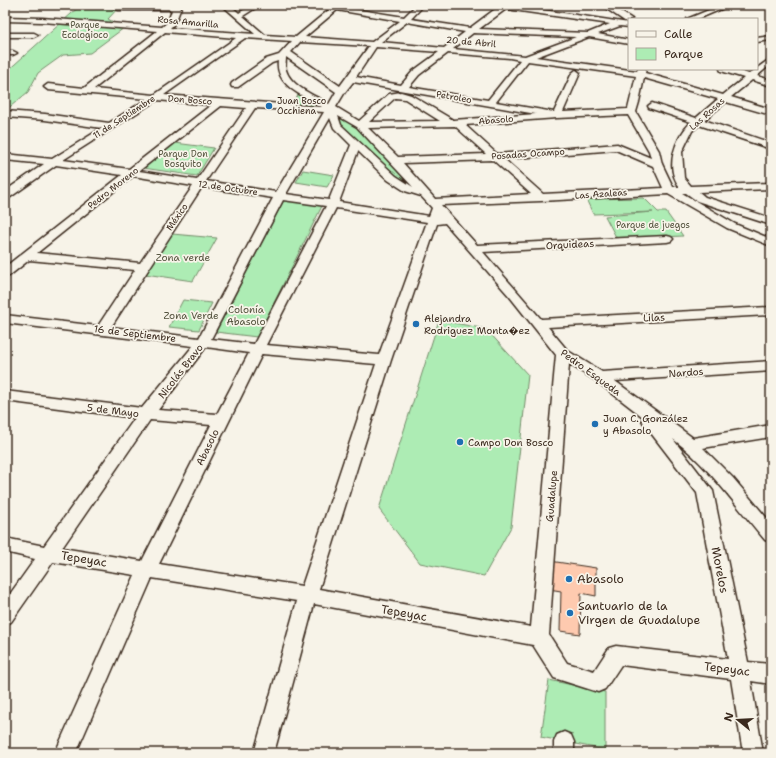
<svg xmlns="http://www.w3.org/2000/svg" width="776" height="758" viewBox="0 0 776 758" font-family="'Shantell Sans',sans-serif">
<style>
.green{fill:#adecb4;stroke:#748b69}
.building{fill:#fecaaf;stroke:#3b2a1e}
.lines{fill:none;stroke-linecap:round;stroke-linejoin:round}
.minor-casing{stroke:#3b2a1e;stroke-width:3}
.minor{fill:#f7f3e8;fill-rule:evenodd}
.poi-dot{fill:#1f6fb2;stroke:#f7f3e8;stroke-width:1.5}
.labels{text-anchor:middle;stroke-width:3.5;stroke-linejoin:round;paint-order:stroke}
.far-street-label{font-size:9px;fill:#3b2a1e;stroke:#f7f3e8}
.far-park-label{font-size:9px;fill:#52513c;stroke:#f7f3e8}
.far-poi-label{font-size:9px;fill:#3b2a1e;stroke:#f7f3e8;text-anchor:start}
.street-label{font-size:10px;fill:#3b2a1e;stroke:#f7f3e8}
.park-label{font-size:10px;fill:#52513c;stroke:#f7f3e8}
.poi-label{font-size:10px;fill:#3b2a1e;stroke:#f7f3e8;text-anchor:start}
.near-street-label{font-size:12px;fill:#3b2a1e;stroke:#f7f3e8}
.near-poi-label{font-size:12px;fill:#3b2a1e;stroke:#f7f3e8;text-anchor:start}
</style>
<rect width="100%" height="100%" fill="#f7f3e8"/>
<filter id="ink" filterUnits="userSpaceOnUse"><feTurbulence type="fractalNoise" baseFrequency=".025" numOctaves="2"/><feDisplacementMap in="SourceGraphic" scale="8" xChannelSelector="R" yChannelSelector="G"/><feConvolveMatrix kernelMatrix="1 2 1 2 8 2 1 2 1" color-interpolation-filters="sRGB"/></filter>
<g filter="url(#ink)">
<path class="green" d="M81 5 120 6 108 19 124 28 90 53 63 55 38 73 28 92 5 111V73Z
M299 93 324 108 290 107Z
M337 115 360 127 403 176 405 184 340 125Z
M175 143 214 148 197 176 143 168Z
M303 170 334 175 327 187 296 182Z
M285 198 323 204 257 337 216 332Z
M644 198 658 212H666L683 236 617 239 605 216 653 212 593 214 586 199Z
M172 234 217 238 193 281 145 274Z
M183 300 212 303 199 330 169 327Z
M439 320 486 329 528 375 511 527 484 576 420 563 379 509Z
M549 680 605 692V750L541 737Z"/>
<path class="building" d="M550 561 596 568V596L581 593 580 634 560 631 561 591 549 589Z"/>
<g class="lines">
<defs>
<path id="minor" d="M174 5H182L175 23 170 28 255 34 222 5H230L239 13 251 5H260L243 16 265 35 296 37 330 9 326 7 329 5H343L341 7 404 17 416 5H424L411 19 470 28 498 7 492 5H510L629 23V27L620 26 598 34 629 40V44L589 37 536 57 637 71 638 69H646L645 73 723 95 744 78 721 71 720 69H733L749 74 771 58V64L757 76 771 80V86L752 80 731 97 771 109V115L726 102 704 120 771 143V149L699 125 692 131 682 152 684 178 691 186 771 183V189L699 192 705 197 771 218V225L697 201 686 193H682L735 224 771 239V246L727 228 668 194 541 201 441 205 477 245 667 236 671 237 673 239 671 241 667 242 483 252 541 319 771 307V315L548 327 568 351 602 372 771 361V371L615 381 693 438 771 425V437L703 448 733 478 771 523V542L765 540C736 506 709 466 673 439L713 491 748 662 771 664V684L751 681 763 753H743L731 679 621 665 605 689 598 692 554 678 533 645 314 604 274 753H254L297 601 152 578 76 753H55L135 575 53 562 11 622 5 625V601L35 559 5 552V538L44 546 135 418 5 401V391L142 408 193 346 5 323V315L98 326 135 270 29 260 9 276 5 277V267L122 175 56 165 9 198 5 199V191L44 164 5 160V154L52 159 102 128 45 120 5 117V111L45 114 109 123 147 99 48 90 44 87 48 84 84 88 157 31 42 22 5 21V17L42 18 162 27 168 22 172 10H118L114 8 118 6ZM506 9 610 24 588 33 479 29ZM337 10 400 21 372 42 305 37ZM407 22 465 32 444 48 381 42ZM165 32 236 38 154 95 94 89ZM473 33 576 37 525 56 453 49ZM245 38 292 41 279 55 266 59 232 83 231 85 232 87H238L272 63 278 61C275 86 304 96 322 107L164 95ZM300 42 369 46 340 86 291 52ZM376 47 439 52 413 71 401 85 356 77ZM448 53 510 58 520 60 488 100 409 87 419 75ZM286 57 336 92 329 104C316 96 291 87 286 70 285 66 286 62 286 57ZM528 61 636 76 628 109 563 112 580 73 576 70 572 73 554 112 496 102ZM644 78 718 99 696 118 652 103 648 106 649 108 691 122C675 138 664 168 680 187H673L662 164 659 151 636 112 639 102ZM353 82 536 114 453 120 411 95 401 92 389 94 359 121 336 107 345 92ZM395 98 405 99 440 121 369 122ZM157 100 211 105 129 169 63 160ZM221 106 246 108 197 180 139 171ZM255 108 324 112 276 192 206 181ZM628 115 649 151 651 158 617 144 497 154 465 125 557 118ZM338 116 357 127 413 187 396 176 341 125ZM330 118 334 128 351 145 329 200 286 194ZM455 126 486 154 398 157 368 128ZM616 150 653 166 663 188 543 194 504 159ZM358 151 388 180 405 191 421 196 432 208 429 216 339 202ZM493 160 531 194 435 199 403 163ZM133 176 193 186 140 263 37 253ZM202 187 273 198 199 338 111 327ZM283 200 326 206 254 344 211 339ZM336 208 427 222 379 355 266 345ZM445 223 510 297 556 355 531 627 319 589 391 360 437 224ZM206 347 249 353 217 414 158 410ZM262 354 376 364 302 586 159 564ZM569 364 595 380 643 417 642 420 644 424 697 493 728 659 616 646 609 648 594 671 567 663 549 635ZM150 420 211 425 142 561 62 548Z
M601 5H610L632 19H629V22H626Z
M721 5H731L698 19H687Z
M5 33H34L38 35 34 37H5Z
M771 36V40L757 42V38Z
M5 51H13L17 53 13 55H5Z
M564 732 571 735 574 742V753H554V742L557 735Z"/>
</defs>
<use href="#minor" class="minor-casing"/>
<use href="#minor" class="minor"/>
</g>
</g>
<g class="poi-dot">
<circle cx="269" cy="106" r="4"/>
<circle cx="416" cy="324" r="4"/>
<circle cx="595" cy="424" r="4"/>
<circle cx="460" cy="442" r="4"/>
<circle cx="569" cy="579" r="4"/>
<circle cx="570" cy="613" r="4"/>
</g>
<g class="labels">
<g class="far-street-label">
<text transform="translate(188 22) rotate(5)" y="3">Rosa Amarilla</text>
<text transform="translate(471 42) rotate(5)" y="3">20 de Abril</text>
<text transform="translate(454 97) rotate(10)" y="3">Petroleo</text>
<text transform="translate(190 100) rotate(4)" y="3">Don Bosco</text>
<text transform="translate(707 114) rotate(-42)" y="3">Las Rosas</text>
<text transform="translate(124 117) rotate(-33)" y="3">11 de Septiembre</text>
<text transform="translate(496 120) rotate(-5)" y="3">Abasolo</text>
<text transform="translate(528 154) rotate(-4)" y="3">Posadas Ocampo</text>
<text transform="translate(113 188) rotate(-38)" y="3">Pedro Moreno</text>
<text transform="translate(228 188) rotate(8)" y="3">12 de Octubre</text>
<text transform="translate(601 194) rotate(-4)" y="3">Las Azaleas</text>
<text transform="translate(177 217) rotate(-55)" y="3">México</text>
</g>
<g class="far-park-label">
<text x="85" y="28">Parque<tspan x="85" dy="10">Ecologioco</tspan></text>
<text x="183" y="157">Parque Don<tspan x="183" dy="10">Bosquito</tspan></text>
<text x="653" y="228">Parque de juegos</text>
</g>
<g class="far-poi-label">
<text x="277" y="104">Juan Bosco<tspan x="277" dy="10">Occhiena</tspan></text>
</g>
<g class="street-label">
<text transform="translate(570 244) rotate(-3)" y="4">Orquideas</text>
<text transform="translate(654 317) rotate(-3)" y="4">Lilas</text>
<text transform="translate(135 333) rotate(7)" y="4">16 de Septiembre</text>
<text transform="translate(180 371) rotate(-52)" y="4">Nicolás Bravo</text>
<text transform="translate(591 372) rotate(36)" y="4">Pedro Esqueda</text>
<text transform="translate(686 372) rotate(-4)" y="4">Nardos</text>
<text transform="translate(113 410) rotate(7)" y="4">5 de Mayo</text>
<text transform="translate(207 447) rotate(-64)" y="4">Abasolo</text>
<text transform="translate(551 496) rotate(-85)" y="4">Guadalupe</text>
</g>
<g class="park-label">
<text x="183" y="261">Zona verde</text>
<text x="246" y="313">Colonía<tspan x="246" dy="12">Abasolo</tspan></text>
<text x="191" y="319">Zona Verde</text>
</g>
<g class="poi-label">
<text x="424" y="322">Alejandra<tspan x="424" dy="12">Rodriguez Monta�ez</tspan></text>
<text x="603" y="422">Juan C. González<tspan x="603" dy="12">y Abasolo</tspan></text>
<text x="468" y="446">Campo Don Bosco</text>
</g>
<g class="near-street-label">
<text transform="translate(84 559) rotate(9)" y="4">Tepeyac</text>
<text transform="translate(720 570) rotate(79)" y="4">Morelos</text>
<text transform="translate(404 613) rotate(10)" y="4">Tepeyac</text>
<text transform="translate(727 669) rotate(7)" y="4">Tepeyac</text>
</g>
<g class="near-poi-label">
<text x="577" y="583">Abasolo</text>
<text x="578" y="610">Santuario de la<tspan x="578" dy="14">Virgen de Guadalupe</tspan></text>
</g>
</g>
<rect width="776" height="758" fill="none" stroke="#f7f3e8" stroke-width="20"/>
<rect x="10" y="10" width="756" height="738" fill="none" stroke="#3b2a1e" stroke-width="1.5" filter="url(#ink)"/>
<rect x="628" y="18" width="130" height="52" fill="#f7f3e8" stroke="#aca397"/>
<rect x="636" y="31" width="20" height="6" fill="#f7f3e8" stroke="#aca397"/>
<text x="664" y="38" font-size="12" fill="#3b2a1e">Calle</text>
<rect x="636" y="48" width="20" height="12" fill="#adecb4" stroke="#aca397"/>
<text x="664" y="58" font-size="12" fill="#3b2a1e">Parque</text>
<g transform="translate(738 720) rotate(288)" stroke="#f7f3e8" stroke-width="3" paint-order="stroke">
<path d="M0-3L7 15L0 10L-7 15Z" fill="#3b2a1e"/>
<text y="-6" font-size="11" font-weight="bold" text-anchor="middle" fill="#3b2a1e">N</text>
</g>
</svg>
